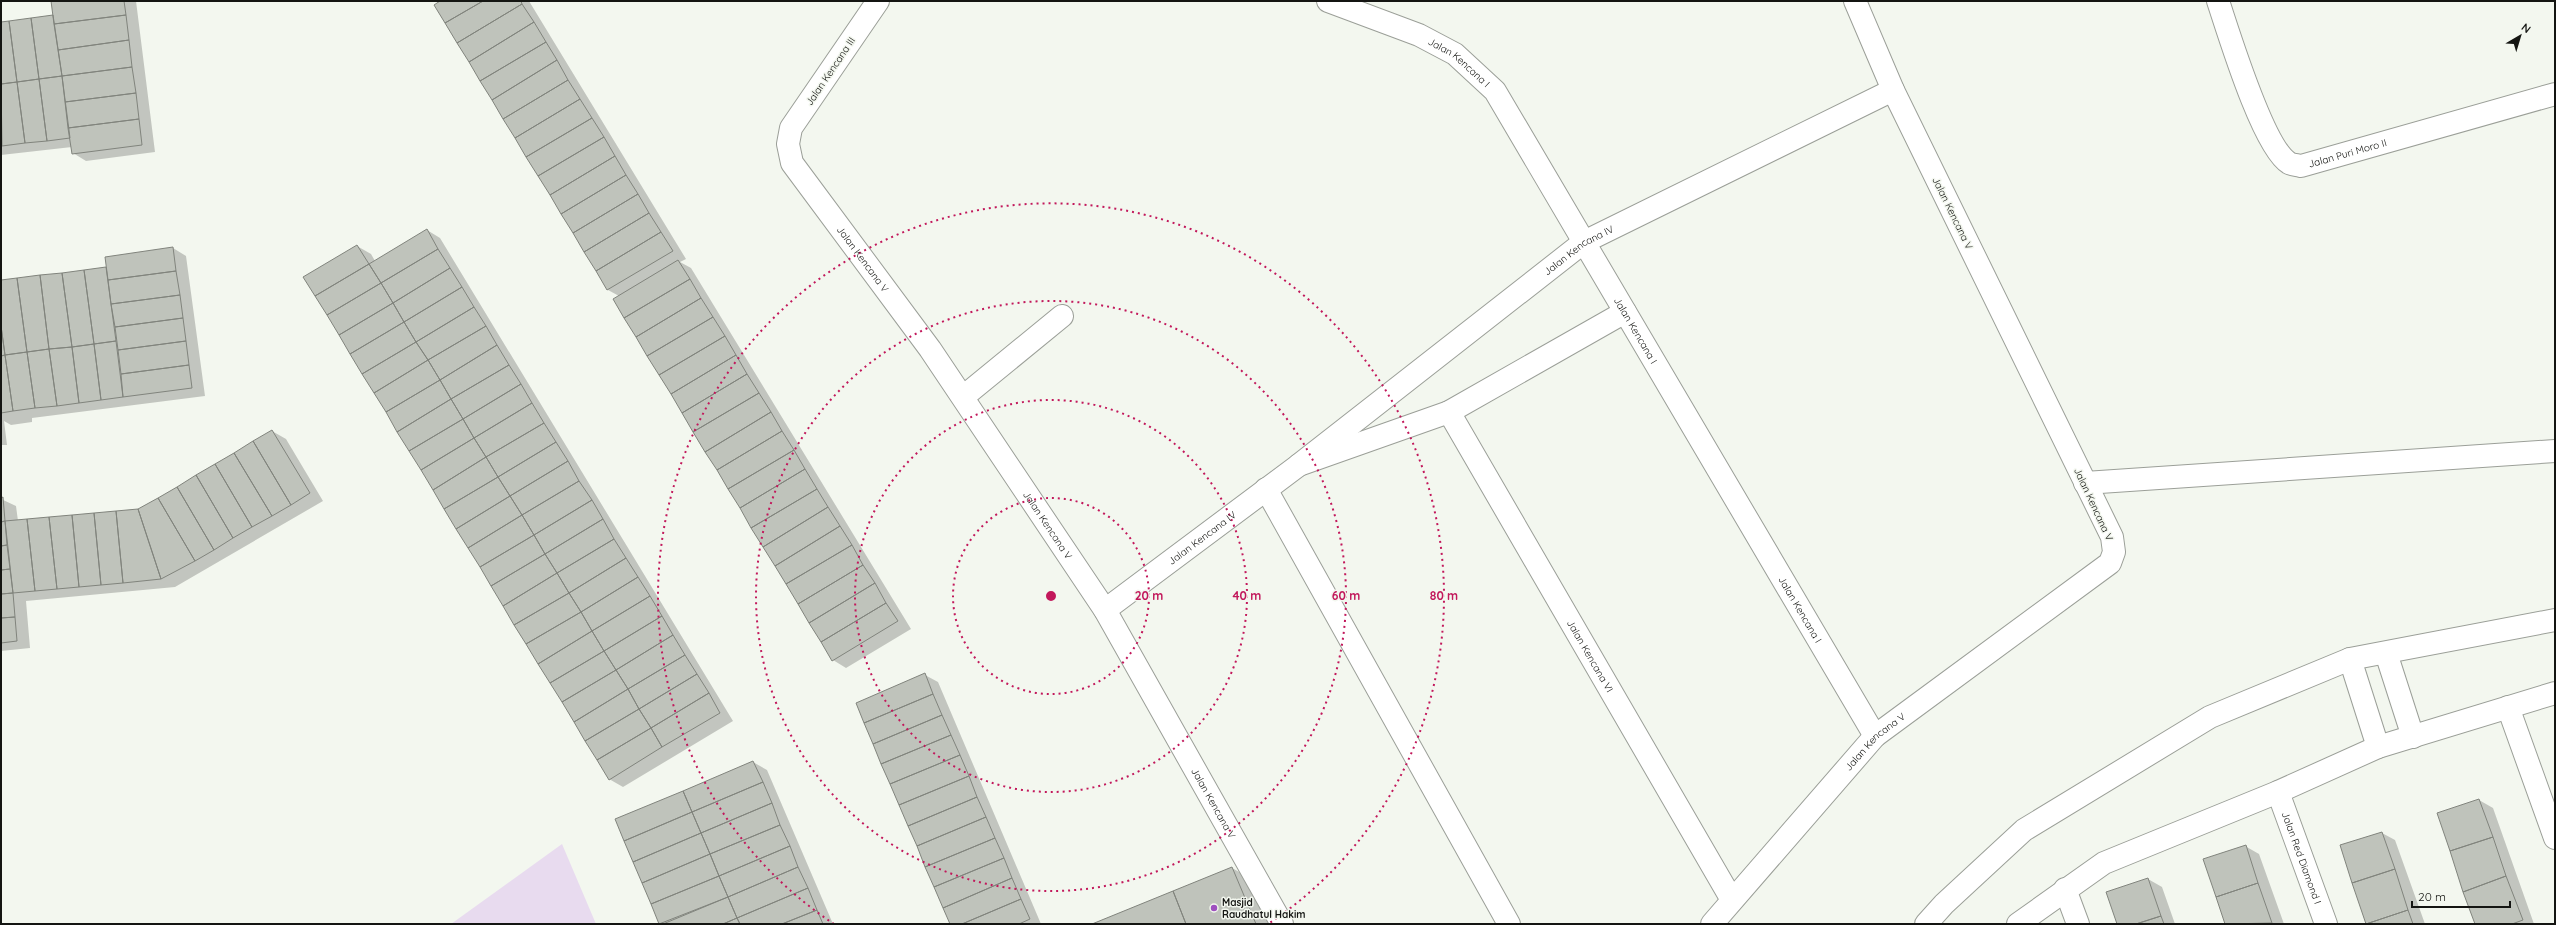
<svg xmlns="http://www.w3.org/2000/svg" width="2556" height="925" viewBox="0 0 2556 925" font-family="Quicksand,sans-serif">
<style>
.green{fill:#e8dbef}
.shadow{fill:#0003}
.building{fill:#bfc3bb;stroke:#81847d}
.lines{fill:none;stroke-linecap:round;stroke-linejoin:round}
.minor-casing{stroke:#9b9f98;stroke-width:24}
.minor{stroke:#fff;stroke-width:22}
.ring{fill:none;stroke:#c2185b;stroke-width:2;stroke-dasharray:2 4}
.poi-dot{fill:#9e4fbf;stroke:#f3f7ef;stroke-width:1.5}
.labels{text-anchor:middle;stroke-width:3;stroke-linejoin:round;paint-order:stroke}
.street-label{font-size:10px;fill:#141512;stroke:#f3f7ef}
.poi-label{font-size:10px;font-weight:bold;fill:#141512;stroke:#f3f7ef;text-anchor:start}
.centre{fill:#c2185b;stroke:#f3f7ef;stroke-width:2}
.ring-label{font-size:12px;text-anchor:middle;font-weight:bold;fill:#c2185b;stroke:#f3f7ef;stroke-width:3;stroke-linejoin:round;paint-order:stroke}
</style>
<rect width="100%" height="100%" fill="#f3f7ef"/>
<path class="green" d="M562 844 596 924H451Z"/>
<path class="shadow" d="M52 1H136L155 152 86 161 73 153 72 147 1 155V23L54 16Z
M442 1H529L686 259 680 262 691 268 911 629 846 668 833 660 614 299 619 296 608 290 435 5Z
M427 230 440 238 733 721 623 787 609 779 357 246 371 254 375 261Z
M173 248 186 256 205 396 32 418V422L11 425 4 421 7 445H1V282L107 268Z
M272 431 286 439 323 501 175 587 26 601 30 648 1 651V499L16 506 18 521 139 510Z
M925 675 938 682 1041 924H951Z
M753 762 767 770 833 924H661L616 820Z
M2479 800 2493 808 2534 924H2476Z
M2382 833 2395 840 2425 924H2368Z
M2245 846 2259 854 2284 924H2227L2204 860Z
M1232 868 1252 879 1270 924H1095Z
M2148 879 2162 887 2175 924H2119Z"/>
<path class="building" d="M51 1H124L126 15 54 24Z
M440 1H483L445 23 434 5Z
M483 1H521L522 4 457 43 445 23Z
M522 4 534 22 469 62 457 43Z
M53 15 62 76 39 79 31 18Z
M126 15 129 40 58 50 54 24Z
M31 18 39 79 17 82 9 21Z
M9 21 17 82 1 84V22Z
M534 22 546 42 480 81 469 62Z
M129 40 132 67 62 76 58 50Z
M546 42 557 60 492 100 480 81Z
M557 60 568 80 503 119 492 100Z
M132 67 136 93 65 102 62 76Z
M62 76 70 138 47 141 39 79Z
M39 79 47 141 25 143 17 82Z
M568 80 580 99 515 138 503 119Z
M17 82 25 143 2 146 1 84Z
M136 93 139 119 68 128 65 102Z
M580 99 592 118 526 157 515 138Z
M592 118 604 137 538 176 526 157Z
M139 119 142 145 72 154 68 128Z
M604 137 615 156 550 195 538 176Z
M615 156 626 175 561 214 550 195Z
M626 175 638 194 573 233 561 214Z
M638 194 649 213 584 252 573 233Z
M649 213 661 232 596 271 584 252Z
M427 229 438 249 381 283 369 264Z
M661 232 673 251 607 290 596 271Z
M357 245 369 264 315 296 303 277Z
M173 247 176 271 108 280 105 257Z
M438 249 450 268 393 303 381 283Z
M678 260 690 279 624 318 613 299Z
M369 264 381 283 327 315 315 296Z
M106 267 116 341 94 344 84 270Z
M450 268 462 287 404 322 393 303Z
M84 270 94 344 72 347 62 273Z
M176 271 180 295 111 304 108 280Z
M62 273 72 347 49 349 40 275Z
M40 275 49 349 27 352 17 278Z
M17 278 27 352 5 355 1 326V280Z
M690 279 701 298 636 337 624 318Z
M381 283 393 303 339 335 327 315Z
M462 287 474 307 416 342 404 322Z
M180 295 183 318 115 327 111 304Z
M701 298 713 317 647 356 636 337Z
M393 303 404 322 350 354 339 335Z
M474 307 486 326 428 360 416 342Z
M713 317 725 336 659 375 647 356Z
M183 318 186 341 118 350 115 327Z
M404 322 416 342 362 374 350 354Z
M1 326 5 355 1 356Z
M486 326 497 345 440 380 428 360Z
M725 336 736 355 671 394 659 375Z
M116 341 123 397 101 400 94 344Z
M186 341 189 365 121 374 118 350Z
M416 342 428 360 374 393 362 374Z
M94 344 101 400 79 403 72 347Z
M497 345 509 365 451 399 440 380Z
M72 347 79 403 57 406 49 349Z
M49 349 57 406 35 408 27 352Z
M27 352 35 408 13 411 5 355Z
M5 355 13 411 1 413V356Z
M736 355 747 374 682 413 671 394Z
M428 360 440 380 386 412 374 393Z
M189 365 192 388 123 397 121 374Z
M509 365 521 384 463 419 451 399Z
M747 374 759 393 693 432 682 413Z
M440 380 451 399 397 432 386 412Z
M521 384 532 403 474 438 463 419Z
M759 393 771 412 705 452 693 432Z
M451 399 463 419 409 451 397 432Z
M532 403 544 423 486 457 474 438Z
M771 412 782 431 717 470 705 452Z
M463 419 474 438 421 470 409 451Z
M544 423 556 442 498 477 486 457Z
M272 430 310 493 291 505 253 441Z
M782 431 794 450 728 489 717 470Z
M474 438 486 457 433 490 421 470Z
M253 441 291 505 272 516 234 453Z
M556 442 568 461 510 496 498 477Z
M794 450 805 469 740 508 728 489Z
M234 453 272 516 252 527 215 464Z
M486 457 498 477 444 509 433 490Z
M568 461 579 481 522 515 510 496Z
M215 464 252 527 233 538 196 475Z
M805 469 817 489 751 528 740 508Z
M196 475 233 538 214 550 177 487Z
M498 477 510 496 456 529 444 509Z
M579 481 592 500 534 535 522 515Z
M177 487 214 550 195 561 158 498Z
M817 489 828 507 763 547 751 528Z
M510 496 522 515 468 548 456 529Z
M3 497 5 521 1 522V498Z
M158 498 195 561 161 579 138 509Z
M592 500 603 519 545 554 534 535Z
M828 507 840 526 775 566 763 547Z
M138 509 161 579 123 583 116 511Z
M116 511 123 583 101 585 94 513Z
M94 513 101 585 79 587 72 515Z
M72 515 79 587 57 589 49 517Z
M522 515 534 535 480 567 468 548Z
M49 517 57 589 35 591 27 519Z
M27 519 35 591 13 593 5 521Z
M603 519 614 539 557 573 545 554Z
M5 521 7 545 1 546V522Z
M840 526 852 545 786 584 775 566Z
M534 535 545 554 491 586 480 567Z
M614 539 626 558 569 593 557 573Z
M7 545 10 569 1 570V546Z
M852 545 863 565 798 604 786 584Z
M545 554 557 573 503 606 491 586Z
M626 558 638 577 581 612 569 593Z
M863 565 875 583 809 623 798 604Z
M10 569 13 593 1 594V570Z
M557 573 569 593 514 625 503 606Z
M638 577 650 596 592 631 581 612Z
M875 583 886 603 821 642 809 623Z
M13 593 15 617 1 618V594Z
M569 593 581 612 526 644 514 625Z
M650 596 662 616 604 651 592 631Z
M886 603 898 621 832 661 821 642Z
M581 612 592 631 538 664 526 644Z
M662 616 673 635 616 670 604 651Z
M15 617 17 641 1 643V618Z
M592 631 604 651 550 683 538 664Z
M673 635 685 655 628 689 616 670Z
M604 651 616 670 562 702 550 683Z
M685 655 697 674 639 709 628 689Z
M616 670 628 689 574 722 562 702Z
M925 673 933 694 864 723 856 703Z
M697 674 709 693 651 728 639 709Z
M628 689 639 709 585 741 574 722Z
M709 693 720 713 662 747 651 728Z
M933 694 942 715 873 744 864 723Z
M639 709 651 728 597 760 585 741Z
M942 715 951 735 881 764 873 744Z
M651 728 662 747 609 780 597 760Z
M951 735 960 755 890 784 881 764Z
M960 755 969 776 899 805 890 784Z
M753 761 763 782 692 812 683 791Z
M969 776 977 797 908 826 899 805Z
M763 782 772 803 701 833 692 812Z
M683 791 692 812 624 841 615 819Z
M977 797 986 817 917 846 908 826Z
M2479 799 2493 837 2450 851 2437 813Z
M772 803 780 825 710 854 701 833Z
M692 812 701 833 633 862 624 841Z
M986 817 995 838 925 867 917 846Z
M780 825 790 846 719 876 710 854Z
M2382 832 2395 869 2352 883 2340 845Z
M701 833 710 854 642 883 633 862Z
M2493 837 2506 876 2463 892 2450 851Z
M995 838 1004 858 934 887 925 867Z
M2246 845 2258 883 2216 897 2203 859Z
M790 846 798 867 728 897 719 876Z
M710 854 719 876 651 904 642 883Z
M1004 858 1012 878 943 908 934 887Z
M798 867 808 888 737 918 728 897Z
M1232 867 1256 924H1186L1173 891Z
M2395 869 2408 910 2366 924 2352 883Z
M719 876 728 897 659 924 651 904Z
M2506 876 2523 920 2512 924H2475L2463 892Z
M1012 878 1021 899 962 924H950L943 908Z
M2148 878 2161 916 2136 924H2117L2106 892Z
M2258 883 2272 923 2225 924 2216 897Z
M808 888 817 910 782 924H740L737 918Z
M1173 891 1186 924H1092Z
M728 897 737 918 723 924H663Z
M1021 899 1030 919 1019 924H962Z
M817 910 823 924H782Z
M2408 910 2413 924H2366Z
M2161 916 2164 924H2136Z
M737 918 740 924H723Z"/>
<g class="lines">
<defs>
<g id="minor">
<path id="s1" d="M878 1 791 128 788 144 792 163 930 349 1105 610 1282 924"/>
<path id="s2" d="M1328 1 1419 35 1455 54 1495 91 1875 736"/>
<path id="s3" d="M2218 1C2229 34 2263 147 2289 163 2292 165 2298 165 2301 166L2555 94"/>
<path d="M963 397 1062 316"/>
<path id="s4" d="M1449 412 1732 900"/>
<path id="s5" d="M1299 465 1584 242 1893 90"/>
<path d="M2085 483 2555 451"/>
<path d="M1266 489 1509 924"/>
<path id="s6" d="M1105 610 1299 465 1449 412 1625 312"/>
<path d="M2386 653 2413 737"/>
<path d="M2350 659 2378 747"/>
<path d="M2508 707 2555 838"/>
<path id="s7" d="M2278 792 2326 924"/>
<path d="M2065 889 2078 924"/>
<path id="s8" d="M1712 924 1875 736 2110 563 2114 552 2112 537 1893 90 1855 1"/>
<path d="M1926 924 1944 904 2024 830 2210 717 2350 659 2555 620"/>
<path d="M2018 924 2104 863 2278 792 2378 747 2555 693"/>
</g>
</defs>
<use href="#minor" class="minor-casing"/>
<use href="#minor" class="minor"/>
</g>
<g class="ring">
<circle cx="1051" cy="596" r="98"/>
<circle cx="1051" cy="596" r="196"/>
<circle cx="1051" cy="596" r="295"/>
<path d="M834 924A393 393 0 1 1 1268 924"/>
</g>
<circle class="poi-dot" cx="1214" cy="908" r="4"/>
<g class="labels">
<g class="street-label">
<text dy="4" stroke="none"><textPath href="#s2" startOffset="146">Jalan Kencana I</textPath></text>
<text transform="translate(830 71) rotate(-56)" y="4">Jalan Kencana III</text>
<text dy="4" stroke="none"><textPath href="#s3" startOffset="239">Jalan Puri Moro II</textPath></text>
<text transform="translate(1953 213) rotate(64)" y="4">Jalan Kencana V</text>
<text dy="4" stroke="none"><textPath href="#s5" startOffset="353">Jalan Kencana IV</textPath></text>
<text dy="4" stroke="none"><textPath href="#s1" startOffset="309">Jalan Kencana V</textPath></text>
<text dy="4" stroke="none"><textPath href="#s2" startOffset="470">Jalan Kencana I</textPath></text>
<text transform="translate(2094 504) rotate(65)" y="4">Jalan Kencana V</text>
<text dy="4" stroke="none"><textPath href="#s1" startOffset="633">Jalan Kencana V</textPath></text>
<text dy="4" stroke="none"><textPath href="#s6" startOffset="121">Jalan Kencana IV</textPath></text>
<text dy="4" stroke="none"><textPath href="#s2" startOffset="794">Jalan Kencana I</textPath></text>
<text dy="4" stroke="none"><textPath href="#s4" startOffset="282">Jalan Kencana VI</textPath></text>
<text dy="4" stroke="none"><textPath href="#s8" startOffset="245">Jalan Kencana V</textPath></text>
<text dy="4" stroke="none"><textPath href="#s1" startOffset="957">Jalan Kencana V</textPath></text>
<text dy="4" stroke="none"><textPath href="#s7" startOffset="70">Jalan Red Diamond I</textPath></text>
</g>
<g class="poi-label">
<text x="1222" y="906">Masjid<tspan x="1222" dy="12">Raudhatul Hakim</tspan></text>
</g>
</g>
<circle cx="1051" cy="596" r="6" class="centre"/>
<g class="ring-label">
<text x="1149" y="600">20 m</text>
<text x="1247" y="600">40 m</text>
<text x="1346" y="600">60 m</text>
<text x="1444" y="600">80 m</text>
</g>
<rect width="2556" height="925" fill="none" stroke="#141512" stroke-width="4"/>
<g transform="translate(2520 36) rotate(38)" stroke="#f3f7ef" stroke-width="3" paint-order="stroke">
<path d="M0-3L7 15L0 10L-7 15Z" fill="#141512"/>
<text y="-6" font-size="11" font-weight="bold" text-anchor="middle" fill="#141512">N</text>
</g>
<path d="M2412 901v6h98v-6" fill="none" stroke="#141512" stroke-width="2"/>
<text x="2418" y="901" font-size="12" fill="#141512" stroke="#f3f7ef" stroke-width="3" paint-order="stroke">20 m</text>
</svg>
